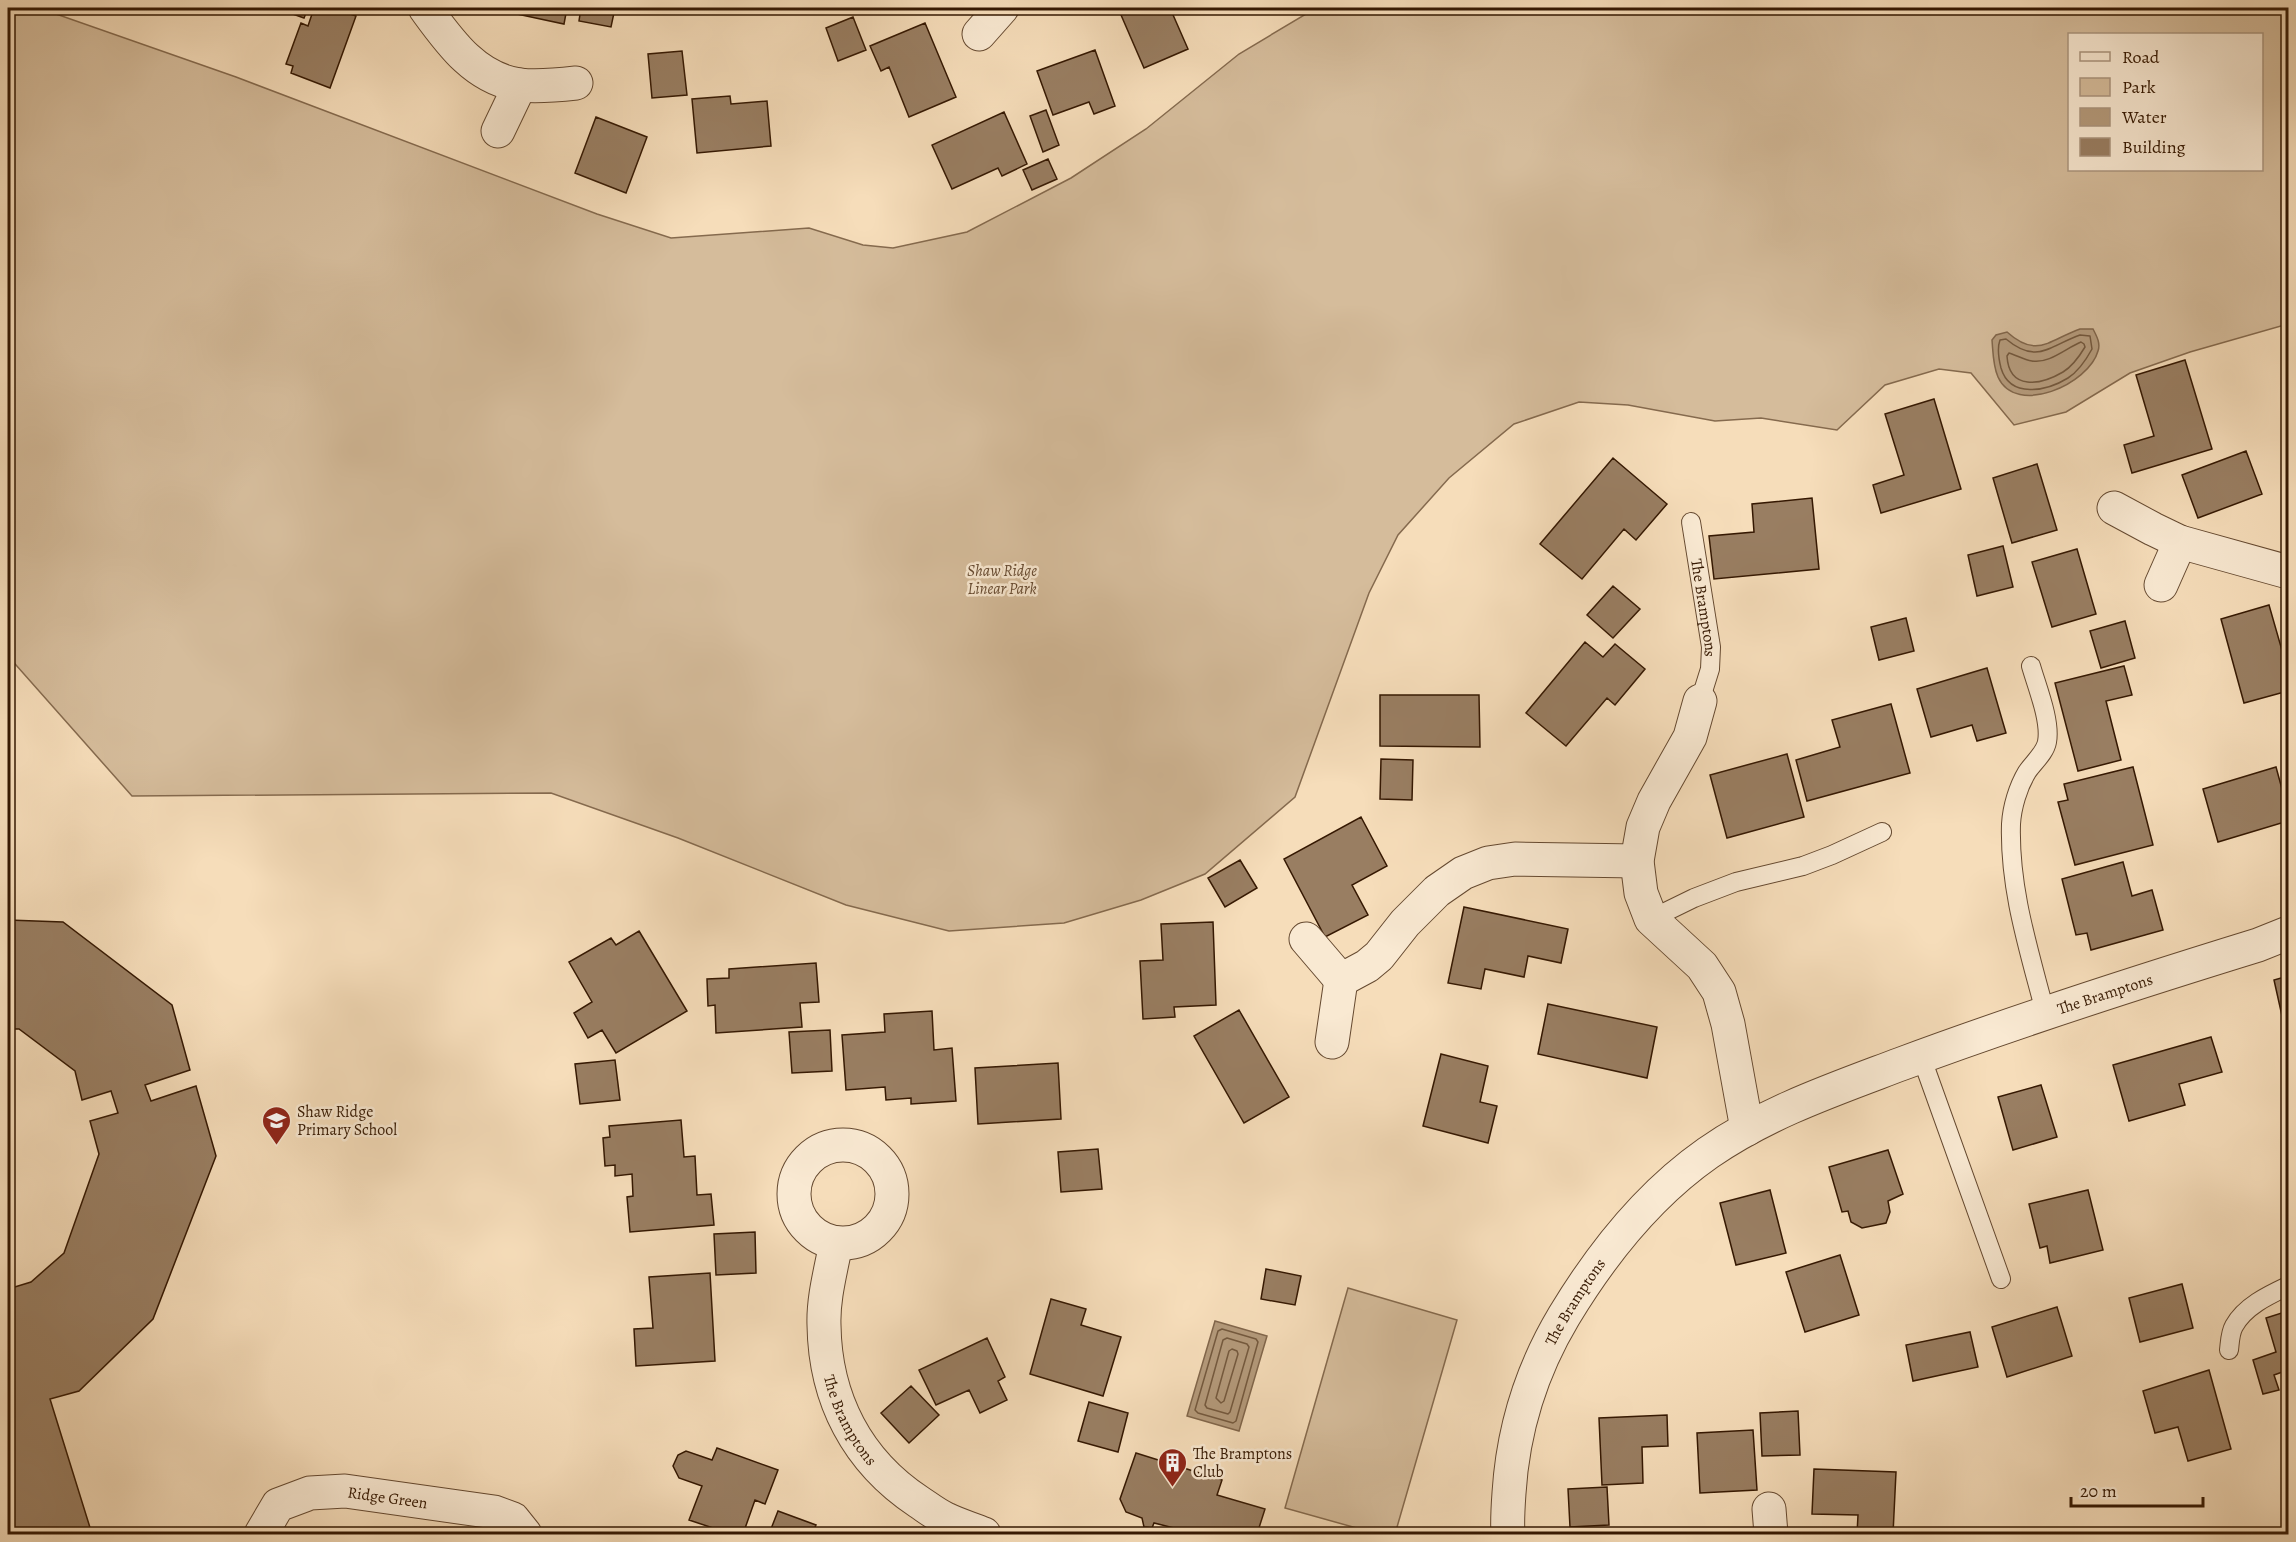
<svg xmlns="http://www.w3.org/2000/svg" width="2296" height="1542" viewBox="0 0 2296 1542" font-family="Alegreya,serif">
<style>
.green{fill:#d5bc9b;stroke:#856a4e;stroke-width:1.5;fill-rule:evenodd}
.water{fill:#b49a7b;stroke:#81664b;stroke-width:1.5}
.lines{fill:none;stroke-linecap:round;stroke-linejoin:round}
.shore{stroke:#74593e;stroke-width:1.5}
.building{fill:#997e62;stroke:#351802;stroke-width:1.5}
.service-casing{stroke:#654930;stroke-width:20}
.minor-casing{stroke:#654930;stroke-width:35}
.service{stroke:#f9e9d2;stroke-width:18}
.minor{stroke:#f9e9d2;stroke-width:33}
.labels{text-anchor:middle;stroke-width:5;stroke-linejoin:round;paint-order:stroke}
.park-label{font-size:16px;font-style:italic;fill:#654930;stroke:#f9e9d2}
.street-label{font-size:16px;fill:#351802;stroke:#f9e9d2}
.poi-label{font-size:16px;fill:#351802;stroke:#f9e9d2;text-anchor:start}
</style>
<rect width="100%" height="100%" fill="#f6ddba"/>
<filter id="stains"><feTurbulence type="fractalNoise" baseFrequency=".00333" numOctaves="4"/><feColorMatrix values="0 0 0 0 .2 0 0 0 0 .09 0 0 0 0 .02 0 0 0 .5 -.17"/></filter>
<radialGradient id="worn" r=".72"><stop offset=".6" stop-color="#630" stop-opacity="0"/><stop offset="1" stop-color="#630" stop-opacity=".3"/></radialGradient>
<path class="green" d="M8 8H39L236 77 597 214 671 238 809 228 863 245 893 248 967 232 1071 178 1146 129 1239 54 1316 8H2288V324L2190 352 2130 373 2066 412 2014 425 1971 373 1939 369 1885 385 1837 430 1761 418 1715 421 1628 405 1579 402 1514 424 1449 478 1398 535 1369 593 1295 797 1205 874 1141 900 1064 923 949 931 846 905 678 838 551 793 132 796 8 656ZM2070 34H2262V170H2070Z
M1348 1288 1457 1320 1395 1534H1378L1285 1508Z"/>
<path class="water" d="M2080 329H2093C2096 335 2101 343 2098 351 2089 384 2016 417 1998 377 1993 366 1993 352 1992 340L1996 335 2007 332C2037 359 2049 340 2080 329Z
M1215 1321 1267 1336 1239 1431 1187 1416Z"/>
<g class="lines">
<path class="shore" d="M2080 335 2090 336 2092 349C2086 360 2079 371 2068 378 2047 391 2010 399 2001 368 1999 360 1997 348 2000 340L2006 339C2037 365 2049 346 2080 335Z
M2081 342 2084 344 2085 347C2079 357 2073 366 2063 372 2041 385 2009 391 2007 356L2009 353C2016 355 2024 360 2032 361 2049 364 2066 348 2081 342Z
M1222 1329 1256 1339 1258 1342 1236 1421 1233 1423 1198 1413 1195 1410 1218 1331Z
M1227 1338 1247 1344 1249 1347 1230 1412 1228 1414 1207 1408 1205 1405 1223 1340Z
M1232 1349 1237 1351 1238 1354 1224 1401 1221 1403 1216 1398 1229 1351Z"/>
</g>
<path class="building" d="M276 8H308L304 18Z
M314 8H333L356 16 330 88 291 73 293 66 286 64 301 23 308 26Z
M513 8H567L564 24 512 13Z
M581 8H615L611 27 579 21Z
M1118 8H1170L1188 49 1144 68Z
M853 17 866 50 838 61 826 28Z
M925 23 956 97 909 117 889 67 881 71 870 46Z
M1095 50 1115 106 1094 114 1089 102 1053 115 1037 71Z
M682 51 687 95 652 98 648 54Z
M730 96 731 104 767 101 771 146 697 153 692 99Z
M1046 110 1059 145 1043 152 1030 116Z
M1004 112 1027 164 1002 176 998 168 952 189 932 145Z
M596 117 647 137 626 193 575 173Z
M1048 159 1057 179 1032 190 1023 170Z
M2185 360 2212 449 2132 473 2124 445 2154 436 2136 375Z
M1934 399 1961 489 1881 513 1873 485 1904 475 1885 414Z
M2246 451 2262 494 2198 518 2182 475Z
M1613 458 1667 504 1636 540 1624 529 1582 579 1540 544Z
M2037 464 2057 530 2012 543 1993 478Z
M1812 498 1819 569 1714 579 1709 536 1754 532 1752 504Z
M2003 546 2013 587 1977 596 1968 555Z
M2077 549 2096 614 2052 627 2032 562Z
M1613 586 1640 609 1613 638 1587 615Z
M2269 605 2283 654 2288 653V691L2244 703 2221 619Z
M1906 618 1914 651 1879 660 1871 627Z
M2125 621 2135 658 2101 668 2090 631Z
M1585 642 1603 657 1615 644 1645 669 1615 705 1607 698 1566 746 1526 713Z
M2124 666 2132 695 2106 701 2121 760 2078 771 2055 683Z
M1987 668 2006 733 1977 741 1972 725 1931 737 1917 689Z
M1380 695H1479L1480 747 1380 746Z
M1891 704 1910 773 1807 801 1796 760 1840 747 1832 720Z
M1787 754 1804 817 1727 838 1710 775Z
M1381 759 1413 760 1412 800 1380 799Z
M2133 767 2153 845 2075 865 2058 802 2068 800 2064 784Z
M2276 767 2288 811V821L2218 842 2203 789Z
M1361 817 1387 866 1352 885 1368 915 1325 937 1284 859Z
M1240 860 1257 888 1225 907 1208 878Z
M2123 862 2132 896 2152 890 2163 930 2091 950 2087 933 2076 935 2062 879Z
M1464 907 1568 929 1561 963 1528 956 1524 977 1485 969 1481 989 1448 983Z
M8 920 63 922 172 1005 190 1070 145 1085 151 1101 196 1086 216 1156 153 1319 79 1391 50 1399 92 1534H8V1289L31 1282 64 1253 99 1154 90 1121 118 1113 111 1091 82 1100 75 1071 19 1029H8Z
M1213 922 1216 1005 1174 1007 1175 1017 1143 1019 1140 961 1163 960 1161 924Z
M639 931 687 1011 616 1053 602 1030 588 1038 574 1013 592 1002 569 962 611 938 616 945Z
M816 963 819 1002 800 1003 802 1027 716 1033 715 1005 708 1006 707 979 729 978V969Z
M2288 976V1043L2274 980Z
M1548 1004 1657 1027 1647 1078 1538 1054Z
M1239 1010 1289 1097 1244 1123 1194 1036Z
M932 1011 934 1050 952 1048 956 1101 911 1104V1098L886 1100 885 1087 846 1090 842 1035 885 1032 884 1014Z
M830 1030 832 1071 792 1073 789 1032Z
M2211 1037 2222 1072 2179 1084 2185 1105 2129 1121 2113 1065Z
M1441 1054 1488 1066 1480 1102 1497 1106 1488 1143 1423 1126Z
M615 1060 620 1100 580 1104 575 1064Z
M1058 1063 1061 1119 978 1124 975 1068Z
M2041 1085 2057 1137 2013 1150 1998 1097Z
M681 1120 684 1157 695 1156 697 1195 711 1194 714 1225 630 1232 627 1197 633 1196 632 1174 615 1176V1165L605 1166 603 1138 610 1137 609 1126Z
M1098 1149 1102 1189 1061 1192 1058 1152Z
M1888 1150 1903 1194 1888 1201 1890 1212 1886 1223 1862 1228 1851 1222 1848 1211 1842 1212 1829 1167Z
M1770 1190 1786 1253 1736 1265 1720 1203Z
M2088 1190 2103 1250 2050 1263 2047 1246 2040 1248 2029 1204Z
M755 1232 756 1273 716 1275 714 1234Z
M1840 1255 1859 1315 1805 1332 1786 1272Z
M1266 1269 1301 1276 1295 1305 1261 1299Z
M710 1273 715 1361 636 1366 634 1329 653 1328 649 1277Z
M2182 1284 2193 1328 2140 1342 2129 1298Z
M1051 1299 1086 1309 1081 1325 1121 1337 1103 1396 1030 1374Z
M2057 1307 2072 1356 2007 1377 1992 1327Z
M2288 1311V1370L2274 1375 2279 1390 2263 1394 2253 1360 2276 1352 2266 1318Z
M1970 1332 1978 1367 1913 1381 1906 1345Z
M987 1338 1005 1377 998 1381 1007 1400 980 1413 969 1390 936 1405 919 1370Z
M2209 1370 2231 1449 2188 1461 2178 1427 2155 1433 2143 1391Z
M911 1386 939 1415 909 1443 881 1413Z
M1089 1402 1128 1413 1118 1452 1078 1441Z
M1798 1411 1800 1455 1762 1456 1760 1413Z
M1667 1415 1668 1446 1642 1447 1643 1483 1602 1485 1599 1418Z
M1753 1430 1757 1490 1700 1493 1697 1433Z
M717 1448 778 1470 765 1504 755 1500 743 1534H731L689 1520 702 1486 679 1478 673 1466 678 1455 686 1451 712 1460Z
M1136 1453 1222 1480 1217 1495 1265 1509 1257 1534H1198L1154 1523 1152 1528 1144 1527 1142 1518 1126 1512 1120 1499Z
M1814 1469 1896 1472 1893 1534H1857L1858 1515 1812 1514Z
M1607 1487 1609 1525 1570 1527 1568 1489Z
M778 1511 816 1525 812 1534H769Z"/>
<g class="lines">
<defs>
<g id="service">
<path id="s1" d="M1691 522 1711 647 1710 669 1700 701"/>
<path d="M2031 666C2037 687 2051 721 2047 742 2045 753 2033 763 2027 772 2018 787 2012 807 2011 824 2009 889 2029 950 2045 1012"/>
<path d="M1651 919 1694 898 1736 882 1803 866 1832 855 1882 832"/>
<path d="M1921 1056 2001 1279"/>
<path d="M2229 1350C2230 1342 2230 1333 2234 1326 2245 1306 2269 1295 2288 1286"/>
</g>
<g id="minor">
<path d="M425 8C449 41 475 79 520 85 538 87 558 85 576 83"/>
<path d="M979 34 1002 8"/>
<path d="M498 131 520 85"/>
<path d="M2114 508 2153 529 2180 542 2288 572"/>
<path d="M2161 585 2180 542"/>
<path d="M1700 701 1690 737 1654 801 1643 827 1637 861 1641 893 1651 919 1702 966 1719 992 1728 1024 1747 1129"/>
<path d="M1306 939 1341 980 1367 966 1379 956 1405 923 1437 891 1463 873 1488 863 1515 859 1637 861"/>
<path d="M1332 1042 1341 980"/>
<circle cx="843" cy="1194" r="49"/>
<path id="s2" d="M836 1243C831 1270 823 1298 824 1325 825 1399 857 1461 919 1502 928 1508 937 1515 946 1519 958 1525 972 1529 984 1534"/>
<path d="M1769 1509 1771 1534"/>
<path id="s3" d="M261 1534 278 1505 310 1493 345 1491 494 1512 513 1519 525 1534"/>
<path id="s4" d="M1508 1534C1507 1521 1508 1507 1509 1493 1513 1429 1531 1371 1564 1316 1602 1253 1648 1195 1708 1153 1767 1112 1835 1089 1901 1064 2019 1020 2138 982 2258 945L2288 933"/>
</g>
</defs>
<use href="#service" class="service-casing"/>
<use href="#minor" class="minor-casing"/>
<use href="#service" class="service"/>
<use href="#minor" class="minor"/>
</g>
<defs>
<symbol id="school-pin" viewBox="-11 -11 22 30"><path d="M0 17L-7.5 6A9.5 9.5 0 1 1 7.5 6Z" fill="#8f2418" stroke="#f9e9d2"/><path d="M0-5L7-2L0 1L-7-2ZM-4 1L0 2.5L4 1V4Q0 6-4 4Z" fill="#fff"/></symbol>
<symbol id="building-pin" viewBox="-11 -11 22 30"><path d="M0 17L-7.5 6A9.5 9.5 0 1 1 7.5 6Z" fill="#8f2418" stroke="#f9e9d2"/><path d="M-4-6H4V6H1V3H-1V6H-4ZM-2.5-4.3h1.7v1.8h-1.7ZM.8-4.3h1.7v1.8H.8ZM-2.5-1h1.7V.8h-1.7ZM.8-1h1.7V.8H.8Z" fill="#fff"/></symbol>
</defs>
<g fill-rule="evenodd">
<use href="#school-pin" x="260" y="1104" width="33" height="45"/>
<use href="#building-pin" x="1156" y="1446" width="33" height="45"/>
</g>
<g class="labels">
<g class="park-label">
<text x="1002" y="576">Shaw Ridge<tspan x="1002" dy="18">Linear Park</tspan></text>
</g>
<g class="street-label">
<text dy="6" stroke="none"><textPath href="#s1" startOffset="87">The Bramptons</textPath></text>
<text dy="6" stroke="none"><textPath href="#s4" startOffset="876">The Bramptons</textPath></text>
<text dy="6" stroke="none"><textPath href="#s4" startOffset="246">The Bramptons</textPath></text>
<text dy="6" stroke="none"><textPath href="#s2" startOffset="183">The Bramptons</textPath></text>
<text dy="6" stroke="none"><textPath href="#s3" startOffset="146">Ridge Green</textPath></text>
</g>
<g class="poi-label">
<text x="297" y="1117">Shaw Ridge<tspan x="297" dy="18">Primary School</tspan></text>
<text x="1193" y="1459">The Bramptons<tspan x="1193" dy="18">Club</tspan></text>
</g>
</g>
<rect width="2296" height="1542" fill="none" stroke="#f6ddba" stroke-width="30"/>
<rect x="9" y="9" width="2278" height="1524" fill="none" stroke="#351802" stroke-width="3"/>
<rect x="15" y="15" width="2266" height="1512" fill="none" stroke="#351802" stroke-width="1.5"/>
<rect x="2068" y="33" width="195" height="138" fill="#f9e9d2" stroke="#ab957f" stroke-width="1.5"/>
<rect x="2080" y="52" width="30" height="9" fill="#f9e9d2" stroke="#ab957f" stroke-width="1.5"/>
<text x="2122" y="63" font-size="18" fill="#351802">Road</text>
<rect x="2080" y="78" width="30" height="18" fill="#d5bc9b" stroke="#ab957f" stroke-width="1.5"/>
<text x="2122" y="93" font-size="18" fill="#351802">Park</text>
<rect x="2080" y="108" width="30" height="18" fill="#b49a7b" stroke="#ab957f" stroke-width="1.5"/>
<text x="2122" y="123" font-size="18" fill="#351802">Water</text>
<rect x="2080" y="138" width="30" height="18" fill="#997e62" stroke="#ab957f" stroke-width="1.5"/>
<text x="2122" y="153" font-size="18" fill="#351802">Building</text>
<path d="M2071 1497v9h132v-9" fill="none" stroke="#351802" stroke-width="3"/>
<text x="2080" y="1497" font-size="18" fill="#351802" stroke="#f9e9d2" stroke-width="4.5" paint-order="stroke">20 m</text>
<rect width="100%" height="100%" filter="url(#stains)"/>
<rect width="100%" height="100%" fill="url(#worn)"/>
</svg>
